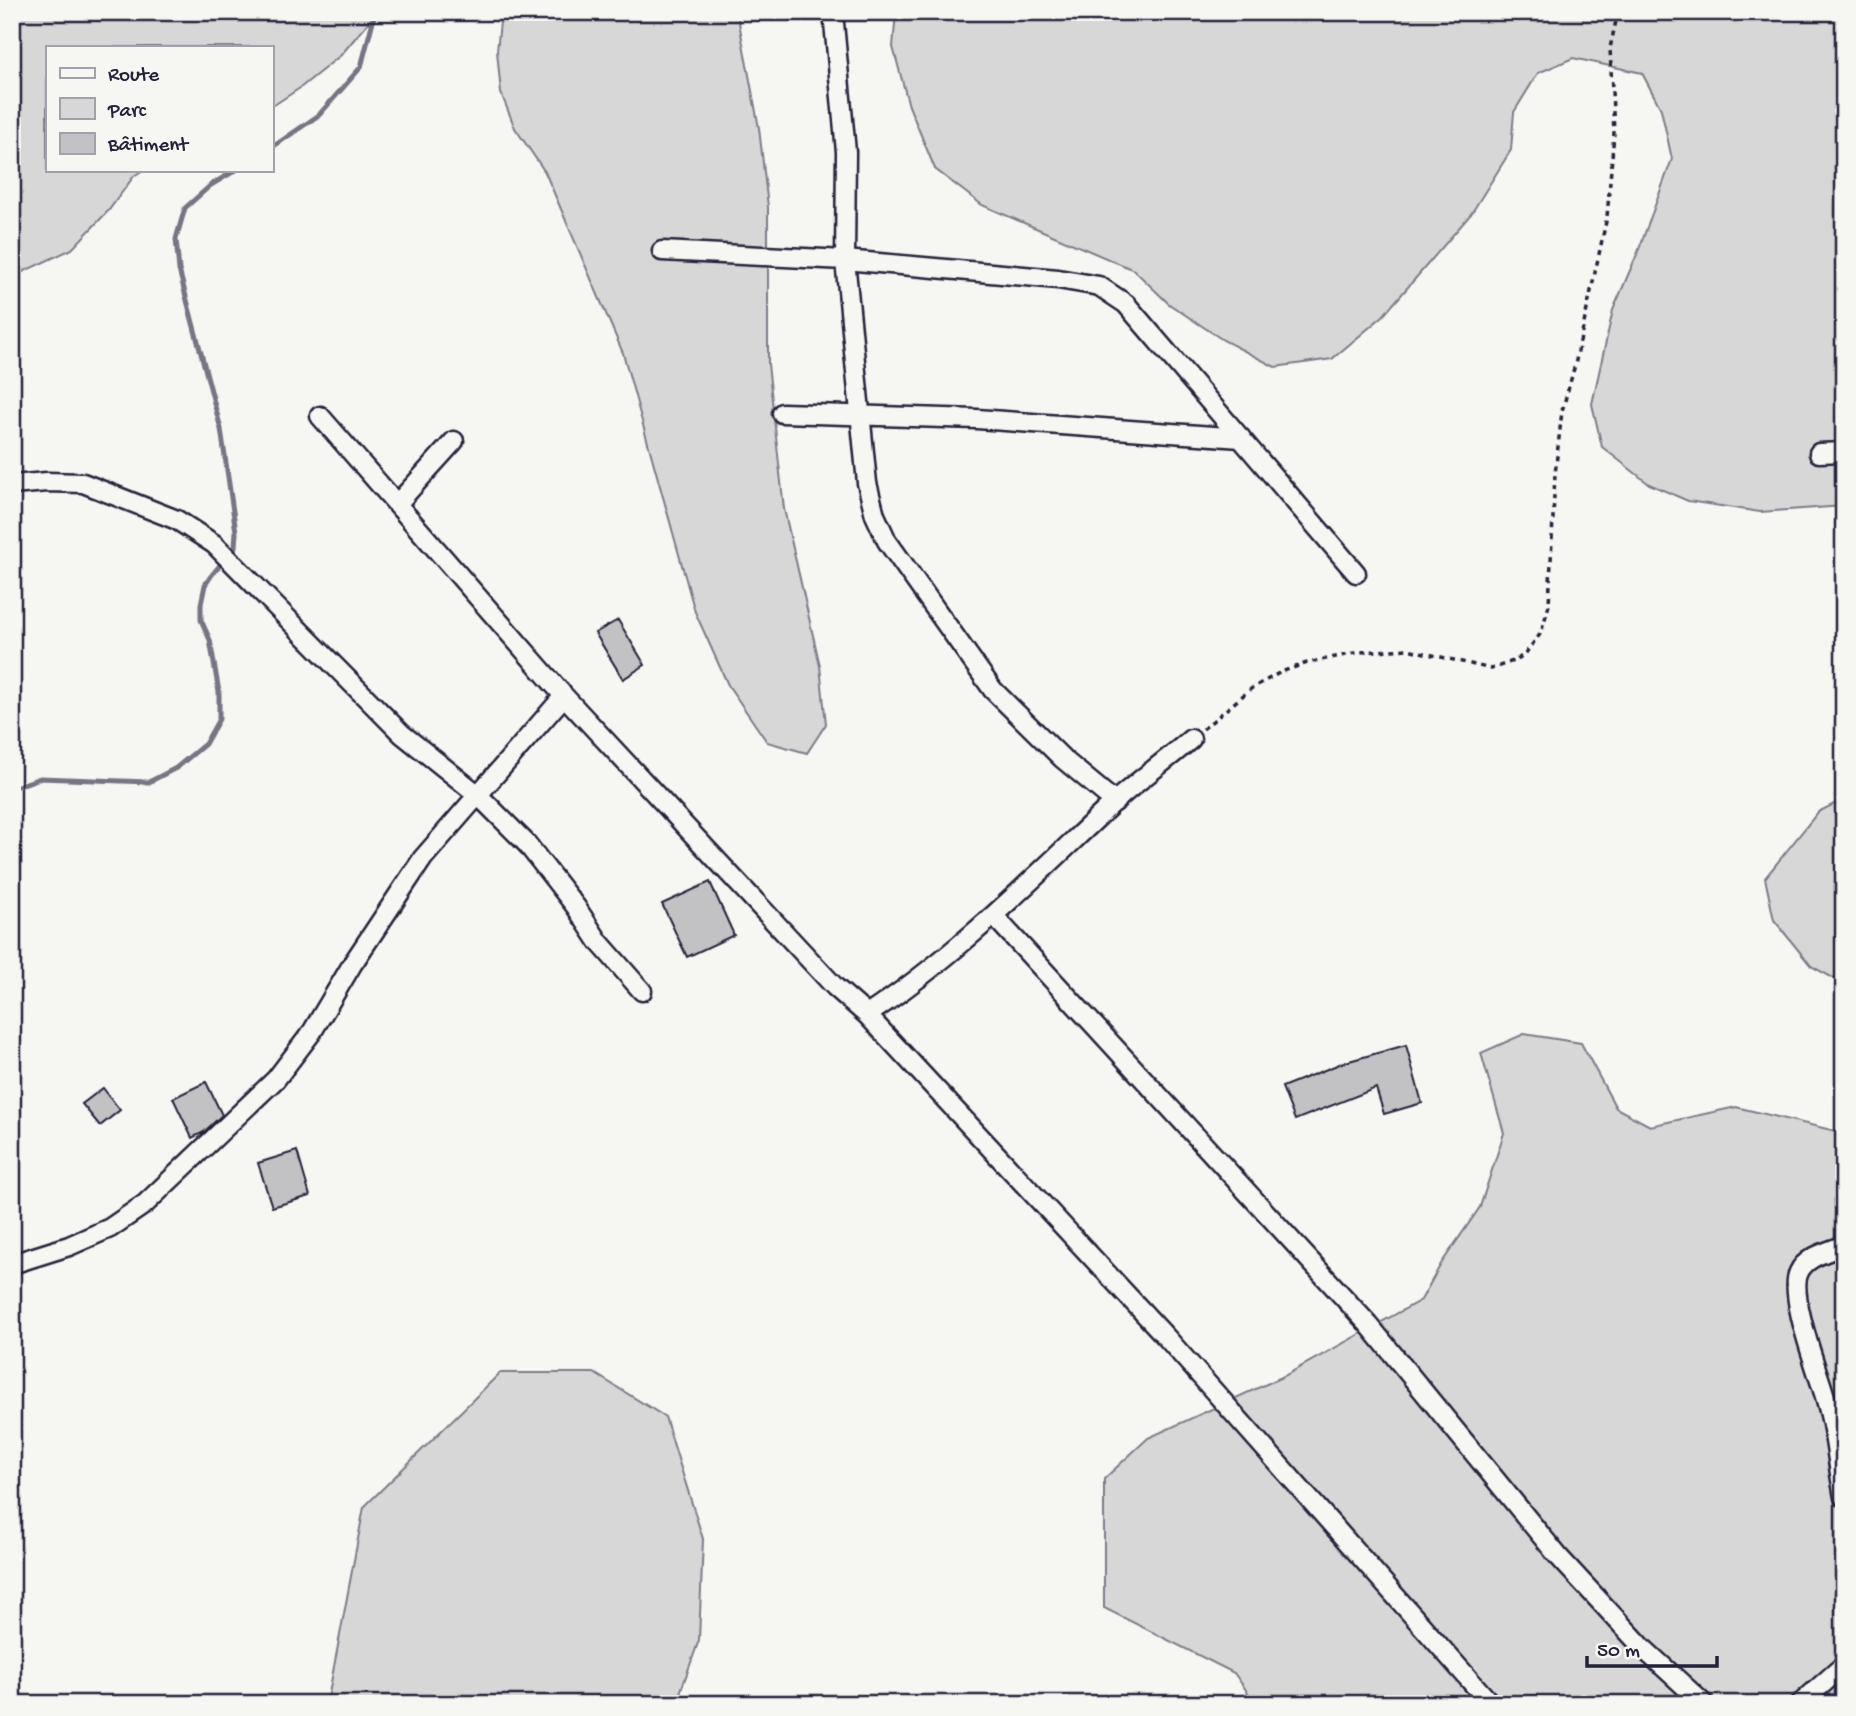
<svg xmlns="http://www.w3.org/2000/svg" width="1856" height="1716" viewBox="0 0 1856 1716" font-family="'Gochi Hand',sans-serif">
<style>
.green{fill:#d7d7d7;stroke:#7c7c89;stroke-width:2}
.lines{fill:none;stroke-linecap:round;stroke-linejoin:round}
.stream{stroke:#757583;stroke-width:5}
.building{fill:#c2c2c4;stroke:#22223b;stroke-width:2}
.minor-casing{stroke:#22223b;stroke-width:23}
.path{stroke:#22223b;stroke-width:3.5;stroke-dasharray:5 5;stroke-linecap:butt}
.minor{stroke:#f6f6f2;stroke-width:18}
</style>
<rect width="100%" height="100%" fill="#f6f6f2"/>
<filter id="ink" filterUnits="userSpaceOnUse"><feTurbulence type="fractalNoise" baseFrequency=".0143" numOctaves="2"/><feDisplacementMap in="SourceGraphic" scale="14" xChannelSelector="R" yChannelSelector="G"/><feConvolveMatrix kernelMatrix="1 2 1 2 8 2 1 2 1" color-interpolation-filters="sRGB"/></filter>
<g filter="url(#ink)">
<path class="green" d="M12 12H377L341 55 300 88 271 107V47H47V170H143L134 176 109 210 72 249 12 277Z
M501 12H737L759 128 768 207V364L784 509 820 666 826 724 807 753 767 742 728 685 695 612 623 353 545 172 515 128 501 93 497 51Z
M896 12H1844V506L1760 512 1688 501 1649 484 1602 447 1592 404 1613 310 1638 252 1672 159 1661 109 1642 73 1573 58 1538 73 1514 112 1511 150 1471 214 1383 316 1332 359 1275 367 1223 340 1169 304 1134 270 982 205 935 169 909 106 893 47Z
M1844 799V984L1811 966 1774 920 1765 878 1818 812Z
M1524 1034 1581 1043 1616 1108 1650 1126 1736 1107 1844 1133V1704H1256L1234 1673 1104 1608V1479L1148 1438 1284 1376 1421 1300 1441 1264 1480 1207 1504 1133 1481 1053Z
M500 1373H594L665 1417 703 1539 699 1640 676 1704H327L364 1507Z"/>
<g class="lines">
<path class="stream" d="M271 148 319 115 361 67 374 17V12
M12 788 40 778 149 782 176 768 205 744 219 719V692L210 640 201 620V604L205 585 211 576 235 547 236 532 221 429 179 270 176 239 185 208 211 185 236 170"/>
</g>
<path class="building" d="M618 620 645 665 623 679 595 633Z
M710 882 734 935 687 957 662 904Z
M1406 1045 1422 1103 1384 1114 1376 1088 1295 1120 1282 1087 1342 1063Z
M206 1082 222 1115 204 1132 192 1138 173 1098Z
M103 1088 120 1110 100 1126 82 1104Z
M297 1151 310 1196 272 1207 258 1163Z"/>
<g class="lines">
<defs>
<path id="minor" d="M833 12 846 152 845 260 867 483 875 515 887 541 993 690 1063 759 1115 802
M662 251 845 260 1058 279 1099 286 1126 304 1356 573
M782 413 977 419 1241 438
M320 416 564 696 835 987 867 1015 1166 1337 1491 1704
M1819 453 1844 452
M12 485 47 482 83 483 177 520 214 544 402 734 477 794 527 844 576 907 599 942 642 991
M397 504 454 441
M994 916 1369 1325 1558 1556 1644 1649 1704 1704
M867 1015C958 955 1034 877 1113 803 1137 781 1166 761 1191 739
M1844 1245C1829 1252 1806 1256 1799 1272 1787 1295 1821 1379 1828 1407 1836 1436 1838 1467 1844 1497
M12 1264 69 1246 110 1228 145 1204 276 1079 312 1032 353 963 423 858 564 696
M1800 1704 1844 1665"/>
</defs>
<use href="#minor" class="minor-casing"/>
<path class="path" d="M1203 729 1252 688 1281 672 1307 663 1360 652 1408 649 1491 669 1516 660 1525 654 1541 633 1549 605 1555 474 1562 411 1575 365 1607 217 1614 133 1610 48 1618 12"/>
<use href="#minor" class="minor"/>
</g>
</g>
<rect width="1856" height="1716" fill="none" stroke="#f6f6f2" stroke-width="42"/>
<rect x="21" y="21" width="1814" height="1674" fill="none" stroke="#22223b" stroke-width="2.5" filter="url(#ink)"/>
<rect x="46" y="46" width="228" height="126" fill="#f6f6f2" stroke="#a1a1a9" stroke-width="2"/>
<rect x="60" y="68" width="35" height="10" fill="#f6f6f2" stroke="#a1a1a9" stroke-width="2"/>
<text x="108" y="80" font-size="21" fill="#22223b">Route</text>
<rect x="60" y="98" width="35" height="21" fill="#d7d7d7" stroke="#a1a1a9" stroke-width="2"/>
<text x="108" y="116" font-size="21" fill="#22223b">Parc</text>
<rect x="60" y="133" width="35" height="21" fill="#c2c2c4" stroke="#a1a1a9" stroke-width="2"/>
<text x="108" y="150" font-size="21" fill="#22223b">Bâtiment</text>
<path d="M1587 1656v10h130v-10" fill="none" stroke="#22223b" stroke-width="3.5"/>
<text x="1597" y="1656" font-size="21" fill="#22223b" stroke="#f6f6f2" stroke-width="5" paint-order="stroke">50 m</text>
</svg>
